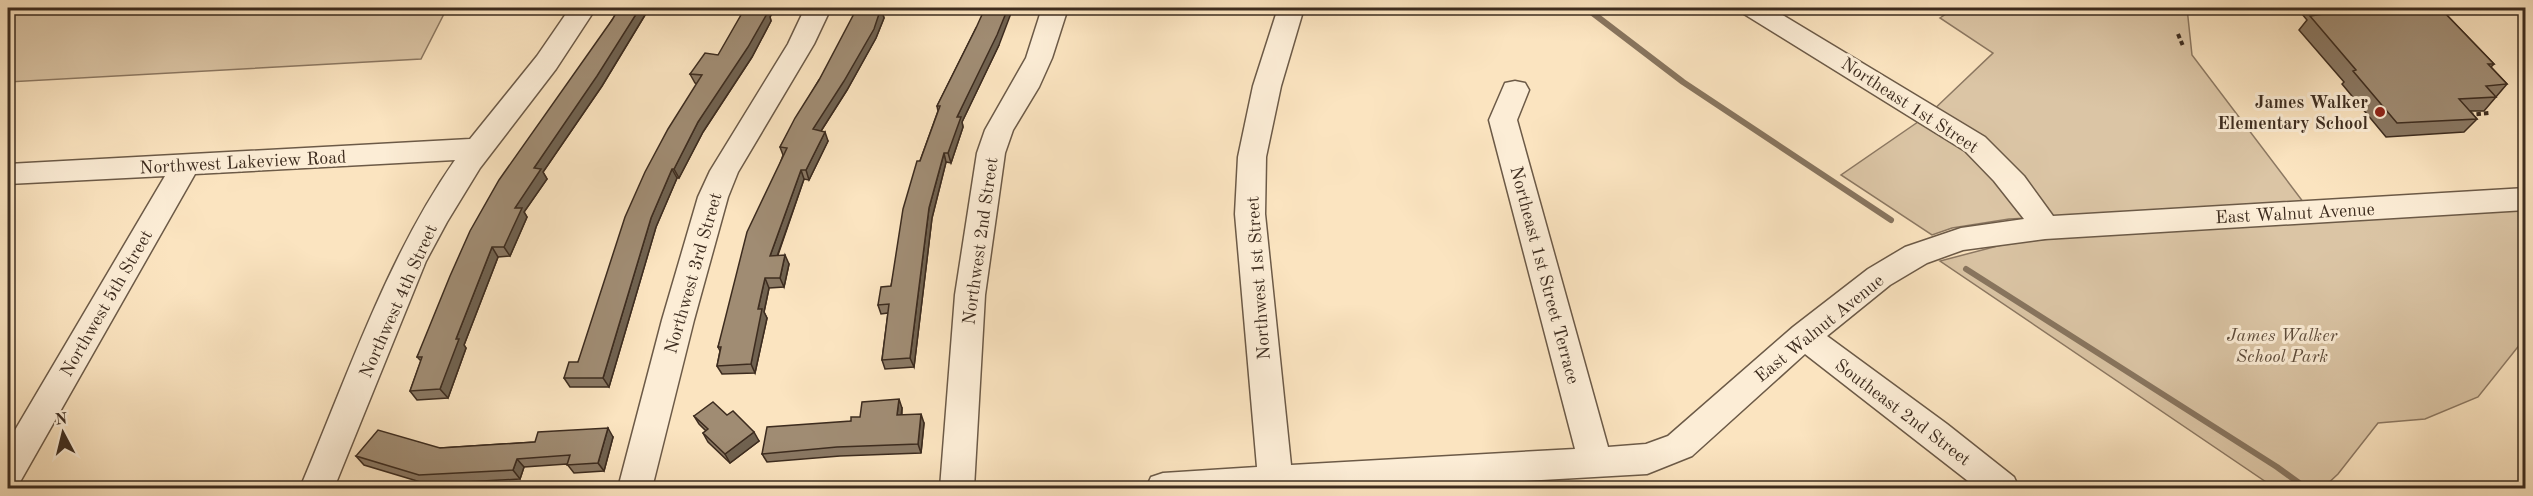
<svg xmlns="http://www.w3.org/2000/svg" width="2533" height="496" viewBox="0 0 2533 496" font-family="'Old Standard TT',serif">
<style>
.green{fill:#dbc5a5;stroke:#8c7862;stroke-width:1.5}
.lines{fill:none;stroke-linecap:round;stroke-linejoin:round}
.stream{stroke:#88755f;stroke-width:6}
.minor-casing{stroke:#6c5a47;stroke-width:3}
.path{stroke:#3d2c1f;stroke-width:4;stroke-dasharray:4.5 3;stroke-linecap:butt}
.minor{fill:#fcedd6;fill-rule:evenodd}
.wall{fill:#8a7863;stroke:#3d2c1f;stroke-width:1.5}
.shaded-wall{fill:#706250;stroke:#3d2c1f;stroke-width:1.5}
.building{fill:#a08c73;stroke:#3d2c1f;stroke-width:1.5}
.poi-dot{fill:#8f2418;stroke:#fcedd6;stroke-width:2}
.labels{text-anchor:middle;stroke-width:6;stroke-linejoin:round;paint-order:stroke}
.poi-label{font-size:18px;font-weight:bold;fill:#3d2c1f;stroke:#fcedd6;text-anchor:end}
.street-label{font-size:18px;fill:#3d2c1f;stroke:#fcedd6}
.park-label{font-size:18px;font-style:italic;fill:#5d4b3a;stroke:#fcedd6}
</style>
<rect width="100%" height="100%" fill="#fbe4c0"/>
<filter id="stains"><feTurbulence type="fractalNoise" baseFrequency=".00333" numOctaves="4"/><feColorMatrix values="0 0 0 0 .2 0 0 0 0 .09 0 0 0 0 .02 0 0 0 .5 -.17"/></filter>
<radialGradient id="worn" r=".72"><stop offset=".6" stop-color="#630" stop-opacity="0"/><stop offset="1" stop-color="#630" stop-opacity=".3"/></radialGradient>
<path class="green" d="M8 8H447L421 59 8 82Z
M1955 8H2187L2192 55 2304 203 2009 219 1952 228 1932 235 1841 175 1928 115 1993 53 1940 18Z
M2525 208V338L2478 397 2425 419 2378 423 2338 474 2323 488H2275L1940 261 2009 243 2144 230Z"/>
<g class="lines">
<path class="stream" d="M1586 8 1683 82 1891 220
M1966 269 2277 467 2306 488"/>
<defs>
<path id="minor" d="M570 8H596L556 69 480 168 447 222 426 261 334 488H300C346 380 387 257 455 160L195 174 20 482 8 487V442L165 176 8 184V164L470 139 537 56Z
M805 8H831L814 44 738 172 728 197 694 320 652 488H618L662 320 698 197 710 171 788 44Z
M1042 8H1068L1052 58 1039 87 1013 130 1005 153 985 295 974 488H940L955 295 977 153 985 130 1026 58Z
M1278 8H1304L1281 86 1266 157 1265 214 1291 465 1575 449 1489 120 1505 83 1515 81 1525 83 1529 90 1517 120 1608 447 1646 444 1668 436 1793 327 1868 269 1905 247 1961 228 2024 219 1994 181 1965 151 1744 14 1740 8H1771L1985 137 2024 176 2053 216 2526 188V210L2045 239 1963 250 1927 263 1890 285 1827 336 1947 424 2014 477 2019 488H1977L1805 354 1692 456 1647 474 1403 488H1146L1151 477 1163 473 1257 467 1235 214 1238 157 1253 86Z"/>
</defs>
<use href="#minor" class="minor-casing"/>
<path class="path" d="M251 8 274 10 343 8
M2178 34 2183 46
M2469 115 2489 113"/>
<use href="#minor" class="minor"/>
</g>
<path class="wall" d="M881 8 884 18 876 38 847 90 821 131 828 141 809 180 804 179 778 255 789 264 784 287 769 288 764 312 767 318 755 373 722 374 717 366 720 351 718 347 783 155 780 147 819 80Z
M2297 8H2440L2494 64 2491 67 2507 84 2484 111H2470L2477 119 2464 132 2386 137 2342 84 2344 82 2299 30 2307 20Z
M645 15 602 86 543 172 547 179 524 212 527 217 510 256 498 257 464 345 466 348 448 398 417 400 410 391 421 361 417 357 612 20Z
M770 17 771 21 752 57 703 132 679 178H677L656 227 609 387H570L564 378 578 362 697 84 695 83 690 74 718 55Z
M976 28 999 45 962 122 963 127 951 163 946 162 932 218 914 367 885 369 882 360 888 313 881 314 878 305 891 286 920 161 938 111 937 106Z
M902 408V415L924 423 921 453 840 456 767 462 762 454 851 421Z
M727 415 759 441 730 463 708 442 703 433 706 431 699 424 694 416Z
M613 437 604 471 574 473 567 464 524 467 520 479 427 484 364 465 356 456 440 448Z"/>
<path class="shaded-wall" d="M640 8H649L645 15 602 86 543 172 547 179 524 212 527 217 510 256 504 247 515 208 534 168Z
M766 8H776L770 17 771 21 752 57 703 132 679 178 674 169 698 122Z
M881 8 884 18 876 38 847 90 816 139 813 129Z
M1008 8H1013L999 45 962 122 963 127 951 163 948 153 957 117Z
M825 132 828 141 809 180 806 170Z
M944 153 946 162 932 218 914 367 910 358 929 208Z
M672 169 677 178 656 227 609 387 603 378 651 218Z
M801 170 804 179 774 265 770 256Z
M492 247 498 257 464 345 466 348 448 398 440 389 456 339Z
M785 255 789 264 784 287 780 278Z
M765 278 769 288 764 312 767 318 755 373 751 364 758 309Z
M899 399 902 408 900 424 897 415Z
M921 414 924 423 921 453 918 444Z
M608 428 613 437 604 471 598 463Z
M754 432 759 441 730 463 725 454Z
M517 459 524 467 520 479 513 470Z"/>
<path class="building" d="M619 8H640L597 76 534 168 541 169 515 208H522L504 247H492L456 339H459L440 389 410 391 422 357H417L450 276 470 231 499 180 612 20Z
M745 8H766L764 11 768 12 748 47 698 122 674 169H672L651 218 603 378H564L569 362H578L625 217 645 172 668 129 702 75 690 74 705 53 718 55Z
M857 8H881L874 29 844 81 813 129 825 132 806 170H801L770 256 785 255 780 278H765L758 309H762L751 364 717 366 721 347H718L747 232 787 148 780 147 795 118 819 80Z
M985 8H1008L997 35 957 117H961L948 153H944L929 208 910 358 882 360 889 304 878 305 881 287 891 286 903 209 917 161H920L940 106H937L976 28Z
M2319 8H2440L2494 64H2488L2507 84 2486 86 2496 97 2459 99 2477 119 2397 123 2353 71 2356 70 2310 16 2324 14Z
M899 399 897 415 921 414 918 444 837 447 762 454 767 427 851 421V417H860L862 402Z
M713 402 727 415 733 411 754 432 725 454 703 433 708 429 694 416Z
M608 428 598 463 567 465 570 455 517 459 513 470 419 475 356 456 378 430 440 448 535 442 538 432Z"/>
<circle class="poi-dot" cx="2380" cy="112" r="6"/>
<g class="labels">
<g class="poi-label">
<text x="2368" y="108">James Walker<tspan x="2368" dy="21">Elementary School</tspan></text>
</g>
<g class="street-label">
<text transform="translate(1910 105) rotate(33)" y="6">Northeast 1st Street</text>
<text transform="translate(243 162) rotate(-3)" y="6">Northwest Lakeview Road</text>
<text transform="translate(2295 213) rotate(-3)" y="6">East Walnut Avenue</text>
<text transform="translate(980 241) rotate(-82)" y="6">Northwest 2nd Street</text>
<text transform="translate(693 273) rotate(-74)" y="6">Northwest 3rd Street</text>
<text transform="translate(1545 275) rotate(75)" y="6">Northeast 1st Street Terrace</text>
<text transform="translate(1258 278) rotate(-94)" y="6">Northwest 1st Street</text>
<text transform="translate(398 301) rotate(-66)" y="6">Northwest 4th Street</text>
<text transform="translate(106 303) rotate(-60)" y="6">Northwest 5th Street</text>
<text transform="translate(1819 328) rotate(-39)" y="6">East Walnut Avenue</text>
<text transform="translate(1903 412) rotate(37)" y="6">Southeast 2nd Street</text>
</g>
<g class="park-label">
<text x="2282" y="341">James Walker<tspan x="2282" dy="21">School Park</tspan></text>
</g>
</g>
<rect width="2533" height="496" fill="none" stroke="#fbe4c0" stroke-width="30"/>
<rect x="9" y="9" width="2515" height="478" fill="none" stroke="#3d2c1f" stroke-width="3"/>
<rect x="15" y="15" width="2503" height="466" fill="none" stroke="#3d2c1f" stroke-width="1.5"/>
<g transform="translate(63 433) rotate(353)" stroke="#fcedd6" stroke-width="4.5" paint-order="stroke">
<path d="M0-4.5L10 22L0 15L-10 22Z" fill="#3d2c1f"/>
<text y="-9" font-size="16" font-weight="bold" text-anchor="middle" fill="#3d2c1f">N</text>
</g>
<rect width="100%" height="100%" filter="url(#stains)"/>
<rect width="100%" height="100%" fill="url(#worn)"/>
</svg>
